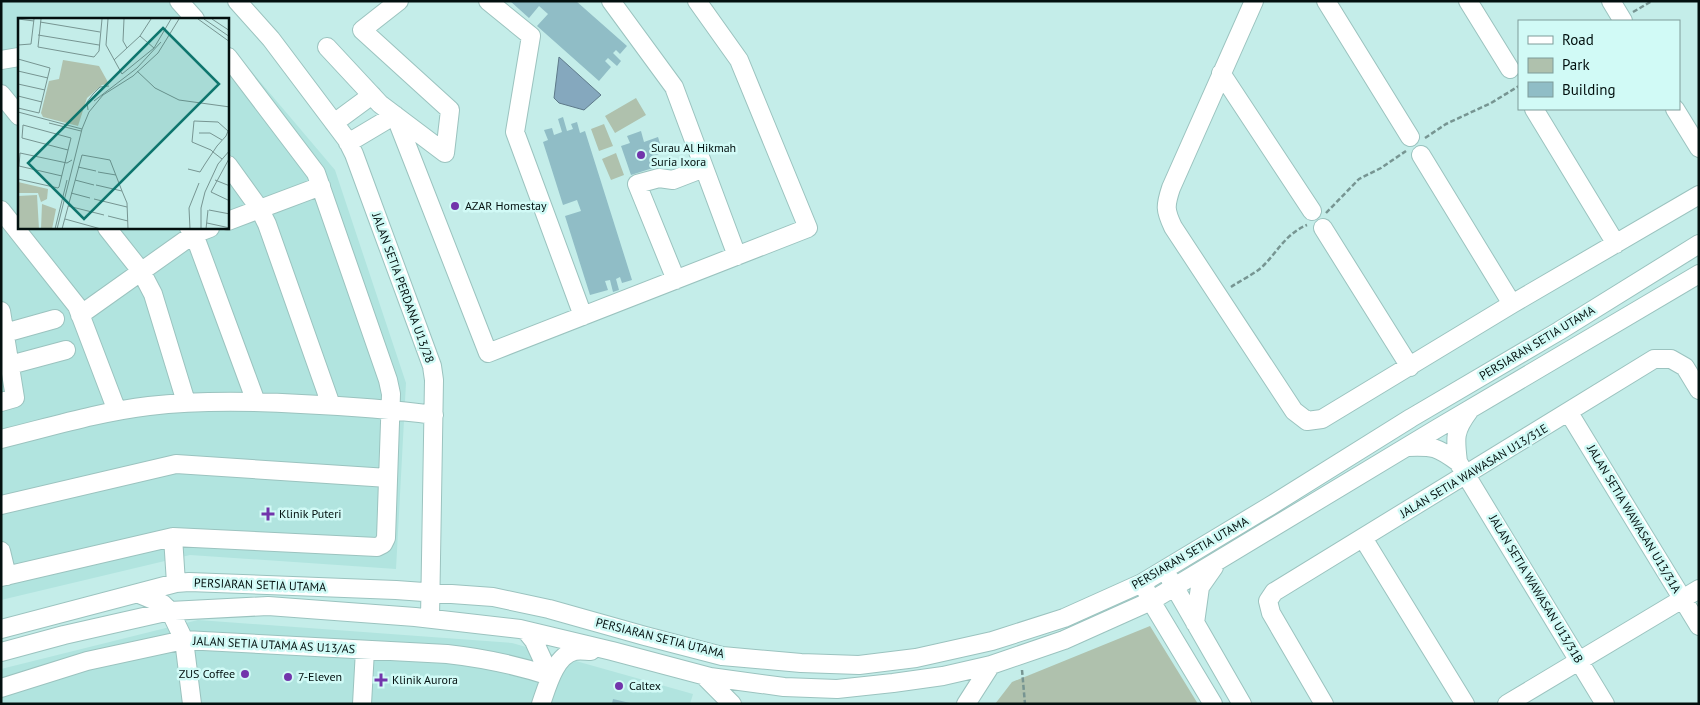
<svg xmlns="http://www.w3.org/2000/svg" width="1700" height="705" viewBox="0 0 1700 705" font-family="'PT Sans',sans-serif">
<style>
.built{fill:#b1e4df}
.green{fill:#afc1ad}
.water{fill:#85a8be;stroke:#5e7a8a}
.building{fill:#90bdc6}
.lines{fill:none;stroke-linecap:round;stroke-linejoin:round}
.minor-casing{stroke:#9bc3bf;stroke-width:20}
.path{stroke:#779592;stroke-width:2.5;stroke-dasharray:5 2.5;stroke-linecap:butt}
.minor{stroke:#fff;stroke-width:18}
.poi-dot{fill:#7235ab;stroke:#d1faf6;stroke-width:2}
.labels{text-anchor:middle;stroke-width:5;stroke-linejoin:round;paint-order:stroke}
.poi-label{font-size:12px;fill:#03100f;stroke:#d1faf6;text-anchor:start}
.street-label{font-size:12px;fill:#03100f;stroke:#d1faf6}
.inset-road{fill:none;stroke:#779592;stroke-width:1}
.view{fill:#0f766e;fill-opacity:0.15;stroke:#0f766e;stroke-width:2.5}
.inset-edge{fill:none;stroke:#03100f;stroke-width:2.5}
</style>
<rect width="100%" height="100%" fill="#c4ede9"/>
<path class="built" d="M1 1H191L206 19H19V228H228V44L335 170 406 383 396 569 190 555 1 600Z
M198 620 512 643 693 694 690 704H1V669Z"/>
<path class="green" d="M636 98 646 115 615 133 605 116Z
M604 124 613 146 599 151 591 129Z
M616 153 624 175 611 180 602 159Z
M1150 626 1198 704H995L1012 682Z"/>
<path class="water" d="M559 57 601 95 584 110 559 103 554 98Z"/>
<path class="building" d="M510 1H576L627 46 620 54 616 50 613 53 621 61 617 66 608 58 605 61 611 67 599 81 537 26 548 14 539 6 529 18Z
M563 117 567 131 573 129 571 124 577 122 580 133 585 131 632 280 622 283 620 277 616 279 619 290 613 292 610 280 605 281 608 290 590 295 565 216 581 211 577 200 563 205 543 142 548 140 544 130 552 128 554 135 562 132 558 119Z
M641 131 644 142 658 137 663 153 652 156 656 167 631 175 621 146 630 143 627 136Z
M613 699 630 703 629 704H612Z"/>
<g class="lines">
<defs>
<path id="minor" d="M179 1 195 19
M237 1 271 39 347 140 354 154 432 366 434 380 430 618
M399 1 362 30 450 110 445 153
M488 1 531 36 515 132 583 316
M611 1 674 87 737 256
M1254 1 1171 188C1165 206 1165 210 1173 227L1294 411 1307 421 1322 419 1512 304 1699 195
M1326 1 1410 137
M1468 1 1510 69
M1611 1 1623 21
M327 47 380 104 445 153
M1 60 19 57
M1221 73 1312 211
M1 94 19 116
M1534 109 1616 244
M1675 109 1699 148
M395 115 488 353 808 228 739 60 697 1
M334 123 372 95
M348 143 395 115
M1421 155 1512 304
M228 165 259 208 267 224 331 405
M1 210 77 306 117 411
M228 221 321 186
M107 228 141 271 153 294 186 402
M189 228 194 234 256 402
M1323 228 1410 367
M676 280 637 184 659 178 673 180 704 168
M1 311 15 398 1 402
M80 315 194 234 210 228
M5 333 55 319
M10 365 66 350
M1569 413 1699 626
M1 439C50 427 99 412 149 406 200 400 251 401 301 404 346 406 390 409 434 415
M1408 447C1434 446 1437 447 1458 462L1605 704
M1458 462C1455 438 1454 431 1469 411
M1 505 176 464 388 478
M173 537 176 583
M1363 538 1465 704
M1 551 7 576
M1 577 173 537 377 547 383 544 386 538 391 394 388 380 316 173 228 57
M1170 579 1242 704
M1146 590 1151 601 1213 704
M139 594 163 604 170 611 184 640 192 704
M1195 623 1200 587 1214 567
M1 629 176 583 189 582 396 590 493 597 549 609 645 636 722 656 801 663 859 665 916 658 992 641 1064 618 1142 583 1270 506 1411 418 1559 331 1699 244
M526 631 534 641 550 676
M1 652 64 635 170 611 268 606 415 617 520 629 612 651 710 677 784 687 837 689 893 683 943 676 991 665 1064 640 1151 601 1438 428 1699 274
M704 676 732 704
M1 688 87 661 184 640 447 654C483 658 516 665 550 676
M362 704 365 650
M541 704C547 687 555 655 575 651 580 650 586 651 591 651
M966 704 991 665
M1324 704 1271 613 1268 601 1274 592 1654 359H1671L1685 367 1699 390
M1507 704 1699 589"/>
</defs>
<use href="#minor" class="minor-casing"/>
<path class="path" d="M1633 12 1652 1
M1425 138 1446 124 1491 103 1519 86
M1326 213 1359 179 1381 168 1406 151
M1231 287C1240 281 1252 275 1261 268 1277 253 1285 234 1307 225
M1022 670 1025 704"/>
<use href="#minor" class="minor"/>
</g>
<g class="poi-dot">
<circle cx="641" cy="155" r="5"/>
<circle cx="455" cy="206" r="5"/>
<path d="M265.5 506.5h5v5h5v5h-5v5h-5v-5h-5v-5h5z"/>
<circle cx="245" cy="674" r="5"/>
<circle cx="288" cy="677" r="5"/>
<path d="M378.5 672.5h5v5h5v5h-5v5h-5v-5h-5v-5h5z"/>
<circle cx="619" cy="686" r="5"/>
</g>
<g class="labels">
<g class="poi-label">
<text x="651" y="152">Surau Al Hikmah<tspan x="651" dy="14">Suria Ixora</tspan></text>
<text x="465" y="210">AZAR Homestay</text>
<text x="279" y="518">Klinik Puteri</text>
<text x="235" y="678" text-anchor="end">ZUS Coffee</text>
<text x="298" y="681">7-Eleven</text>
<text x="392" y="684">Klinik Aurora</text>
<text x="629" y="690">Caltex</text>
</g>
<g class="street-label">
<text transform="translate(403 288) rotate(70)" y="4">JALAN SETIA PERDANA U13/28</text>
<text transform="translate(1537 343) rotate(-31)" y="4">PERSIARAN SETIA UTAMA</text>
<text transform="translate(1474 471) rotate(-31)" y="4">JALAN SETIA WAWASAN U13/31E</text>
<text transform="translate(1634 519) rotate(59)" y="4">JALAN SETIA WAWASAN U13/31A</text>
<text transform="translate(1190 553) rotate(-30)" y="4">PERSIARAN SETIA UTAMA</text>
<text transform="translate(260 585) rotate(2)" y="4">PERSIARAN SETIA UTAMA</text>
<text transform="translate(1536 589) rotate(59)" y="4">JALAN SETIA WAWASAN U13/31B</text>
<text transform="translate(660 638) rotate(14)" y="4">PERSIARAN SETIA UTAMA</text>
<text transform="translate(274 645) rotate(3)" y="4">JALAN SETIA UTAMA AS U13/AS</text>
</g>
</g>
<g transform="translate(18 18)">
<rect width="211" height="211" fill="#c4ede9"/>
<path d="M45 42 81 48 91 66 84 67 69 80 60 108 25 99 23 95 31 63 41 61ZM0 164 30 171 29 181 23 184 20 175H0ZM19 177 21 211H0V178ZM24 186 38 191 34 211H23Z" fill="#afc1ad"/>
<path class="inset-road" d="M0 1 16 3M23 1 20 29 76 39 81 33 84 1M90 1 88 27 104 56M106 1 105 23 109 30M180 1 212 24M186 1 212 19M194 1 212 13M22 4 82 14M20 17 81 27M122 18 136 30M0 27 13 26 16 1M0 41 32 50 21 95 0 90M96 42 122 18 133 1M0 53 30 60M119 53 137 70 161 82 212 89M104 56 136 30 153 1M0 66 27 72M0 78 24 84M76 83 119 50 143 24M70 92 69 84 75 76 82 69 91 68M0 94 64 111M31 105 63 113M181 115H192L204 122M212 139 193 174 212 183M60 149 78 153M170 151 182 154 187 146 199 128 208 118 210 113 200 104 176 103 174 124 193 132 195 134 204 141M80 154 98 157M44 158 1 148 2 135 49 145 54 142M0 161 40 170 41 169 53 120 5 107 4 120 50 132M57 162 76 167M197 162 212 168M78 167 104 173 109 185 110 211M53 175 72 180M76 181 109 189M50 188 86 197M191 192 212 196M90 198 110 203M47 201 83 211M189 205 212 210M37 211 49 162M39 211 64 111 71 94 85 77 115 58 140 35 161 1M44 211 64 137 92 142 104 173M172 211 171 190 181 165M183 211V190L187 174 200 146 212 132M188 211 190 192"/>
<path class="view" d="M145 10 201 66 66 201 10 145Z"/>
<rect width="211" height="211" class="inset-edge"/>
</g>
<rect width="1700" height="705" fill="none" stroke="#03100f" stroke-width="5"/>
<rect x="1518" y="20" width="162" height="90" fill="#d1faf6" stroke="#7f9c9a"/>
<rect x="1528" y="36" width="25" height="8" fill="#ffffff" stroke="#7f9c9a"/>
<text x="1562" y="45" font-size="15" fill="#03100f">Road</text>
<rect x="1528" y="58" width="25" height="15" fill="#afc1ad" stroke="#7f9c9a"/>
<text x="1562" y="70" font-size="15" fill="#03100f">Park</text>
<rect x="1528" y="82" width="25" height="15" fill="#90bdc6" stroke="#7f9c9a"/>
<text x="1562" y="95" font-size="15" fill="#03100f">Building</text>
</svg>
